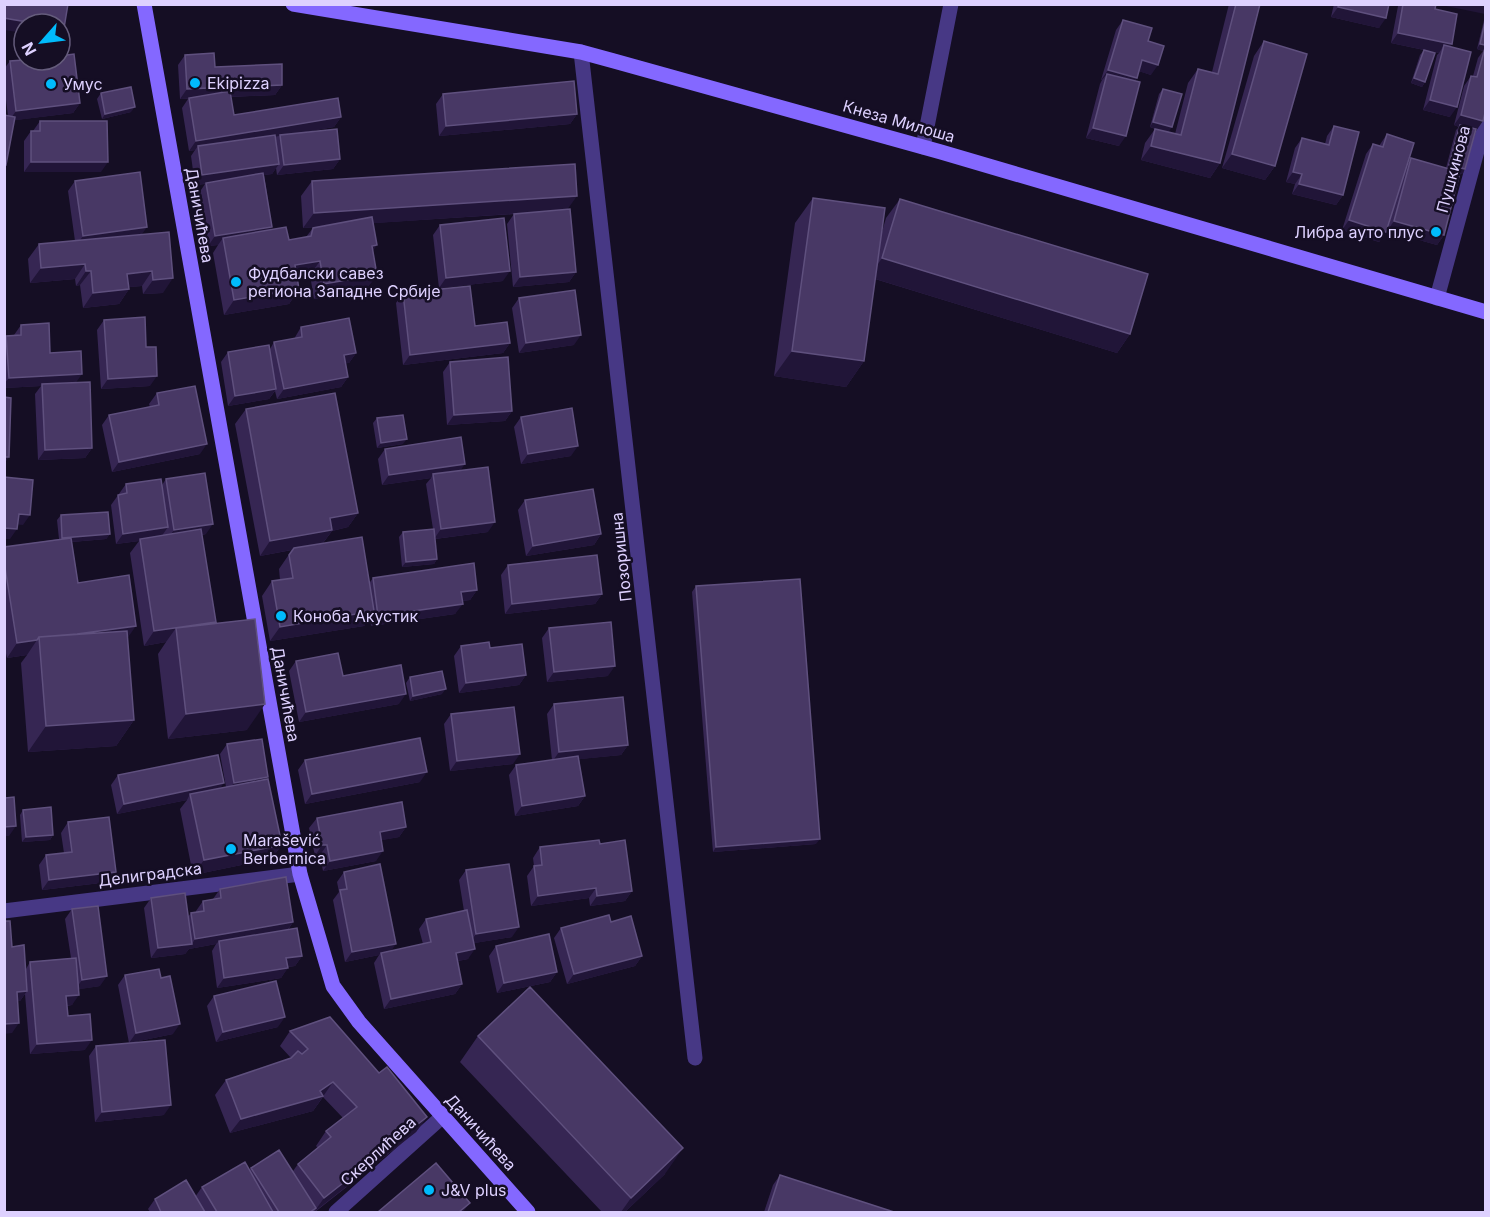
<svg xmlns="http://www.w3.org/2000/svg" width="1490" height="1217" viewBox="0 0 1490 1217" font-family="Inter,sans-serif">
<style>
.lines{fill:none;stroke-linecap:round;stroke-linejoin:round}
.lane{stroke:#473885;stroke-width:15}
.street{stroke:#473885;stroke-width:15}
.secondary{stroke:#8468ff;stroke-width:15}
.wall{fill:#362653}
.shaded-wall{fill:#211538}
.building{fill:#483865;stroke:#5f507e;stroke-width:1.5}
.poi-dot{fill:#00bbfc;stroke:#150e24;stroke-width:2}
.labels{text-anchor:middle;stroke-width:5;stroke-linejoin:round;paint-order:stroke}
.poi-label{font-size:16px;fill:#ded1ff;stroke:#150e24;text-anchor:start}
.street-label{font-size:16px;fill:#ded1ff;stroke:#150e24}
</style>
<rect width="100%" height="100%" fill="#150e24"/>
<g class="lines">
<path class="lane" d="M923 147 951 4"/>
<path class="street" d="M581 52 695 1058
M1437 298 1486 118
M4 911 300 874
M336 1212 443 1116"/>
<path class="secondary" d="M144 4 300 874 333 986 359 1022 528 1212
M293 4 581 52 614 61 941 152 1486 312"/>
</g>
<path class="wall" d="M1229 4H1260L1220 163 1210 178 1141 160 1145 143 1155 129 1150 127 1159 94 1163 89 1169 132 1175 134 1188 83 1198 69 1212 72Z
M1334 4H1389L1379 28 1331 17Z
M1399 4H1436L1435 9 1452 44 1450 46V117L1423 110 1437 55 1439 53 1425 50V82L1422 87 1411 83 1420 55 1424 50 1391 43 1398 6Z
M1485 17V113L1476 131 1465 169 1462 174H1460L1444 235 1437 245 1387 231 1392 213 1386 232 1379 242 1342 230 1366 154 1373 144 1379 146 1387 134 1408 163 1411 158 1446 168 1456 130 1459 127 1454 125 1464 86 1471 76H1473L1478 58 1483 51 1477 49 1484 20Z
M1123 20 1148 41 1151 75 1139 71 1135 81 1119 146 1086 138 1100 84 1102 80H1101L1116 30Z
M1264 41 1275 166 1265 180 1222 168 1254 56Z
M185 55 215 67 282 85 275 95 231 97 234 115 341 117 334 127 304 132 340 159 333 169 277 175 276 168 272 174 264 175 272 227 270 230 289 240 306 237 313 228 318 227 303 228 301 196 312 181 568 209 576 272 569 282 513 287 507 224 514 214 373 223V252L366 290 314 299 310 275 297 278 299 289 289 304 224 315 213 253 218 245 208 246 199 193 205 184 195 185 191 156 195 150 189 151 182 108 188 99H180L178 65Z
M10 61 80 103 73 113 15 120 8 116 4 84V69Z
M101 93 131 112 102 119 97 99Z
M443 94 577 114 570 124 439 136 436 104Z
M40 121 101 172H24V141L31 131H33Z
M1334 126 1343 195 1336 205 1292 194 1295 184 1286 182 1295 148 1302 138 1325 144 1327 136Z
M75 181 142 235 163 293 143 294 142 286 129 287V289L119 304 83 308 80 285 76 286 75 279 30 283 28 259 39 244 75 241 68 191Z
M813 198 881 235 886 218 900 199 1130 334 1117 353 875 279 864 361 846 387 774 376 795 223Z
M440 225 503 281 439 288 433 235Z
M403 293 475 326 510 343 503 353 403 365 396 303Z
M519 298 574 345 519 353 512 308Z
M104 320 146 347 150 386 101 389 97 330Z
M21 325 50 353 76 382 92 448 85 458 38 460 35 394 41 386 4 388V338L6 336 14 335Z
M301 327 356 353 349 363H345L348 377 341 387 277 399 275 391 269 399 228 406 221 362 228 352 270 349 274 342 294 339Z
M450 362 512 411 505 421 447 425 443 372Z
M157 393 200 454 112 472 102 425 109 415 150 407 149 404Z
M246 409 358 513 348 527 332 531 323 543 370 582 373 578 477 590 470 600 462 601 455 614 371 626 370 617 364 626 270 641 262 596 272 581 280 580 279 569 292 550 260 556 235 424Z
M521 417 571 456 521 464 514 427Z
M377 418 403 444 377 448 373 423Z
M385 449 460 471 488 532 435 539 437 559 434 564 402 567 399 537 403 532 433 529 426 484 431 478 382 485 378 459Z
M166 479 206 534 202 535 214 624 247 730 168 739 158 654 166 642 144 646 130 553 139 541 116 544 111 505 126 484 162 485Z
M525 500 601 534 594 545 526 556 518 510Z
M61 515 110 534 106 539 72 542 78 583 127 639 134 720 116 746 28 752 21 663 27 655 7 658 4 644V547L59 539 57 520Z
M508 565 602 594 595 604 505 614 501 575Z
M696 586 816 844 713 852 692 592Z
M549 628 608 676 547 682 542 638Z
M461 646 526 675 519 685 459 693 454 656Z
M296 661 343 676 399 704 299 722 289 671Z
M410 677 442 694 410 701 406 683Z
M554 704 628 745 621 755 579 759 585 796 578 806 515 816 509 775 516 765 552 760 547 714Z
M451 714 513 764 450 771 444 724Z
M227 744 267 779 282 845 271 859 193 875 180 809 187 800 117 814 111 785 118 775 220 788 226 787 220 754Z
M305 760 420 782 305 804 298 770Z
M23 810 53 835 50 840 22 842 20 815Z
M317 818 406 827 399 837 381 840 376 861 323 871 320 855 315 856 309 828Z
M68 822 116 872 109 882 42 890 39 865 46 855 64 853 61 833Z
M600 844 632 891 625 901 590 906 589 898 531 906 527 876 534 866 533 858 540 847Z
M466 870 512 937 474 943 468 959 458 961 462 984 455 994 384 1009 374 963 379 955 345 962 333 900 339 892 337 882 344 872 391 951 423 944 419 929 426 919 464 911 459 880Z
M220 889 293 922 288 930 302 956 295 966 288 967 281 978 217 988 212 951 216 944 189 949 185 954 151 958 144 908 151 898 188 917 191 913 196 912V911L203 901 213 899Z
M72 909 100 986 79 989 72 1005 67 1006 68 1016 85 1050 30 1054 25 994 20 1001H18L12 1033V947L26 969 30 962 71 958 65 919Z
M611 922 642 956 635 966 567 984 554 938 561 928Z
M496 946 557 972 550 982 497 993 489 956Z
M125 975 173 1034 129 1043 118 985Z
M214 996 278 1027 216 1042 207 1006Z
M290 1031 379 1073 427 1117 416 1132 315 1212H150L148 1209 155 1199 195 1197 202 1187 249 1170 251 1168 293 1171 298 1164 318 1148 316 1146 326 1131 343 1118 323 1097 313 1111 230 1133 215 1095 226 1080 291 1058 280 1046Z
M478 1036 665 1174 625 1212H602L460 1062Z
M96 1046 164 1115 95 1122 89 1056Z
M780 1175 894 1212H764L773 1185Z"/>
<path class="shaded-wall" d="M1448 4H1485V14L1446 6Z
M1338 7 1386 18 1379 28 1331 17Z
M4 18 39 24H24V33L4 30Z
M60 27 64 28 60 35Z
M1398 33 1452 44 1445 54 1444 45 1439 53 1391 43Z
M1480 44 1485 45V51V48L1483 51 1477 49Z
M1142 60 1158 65 1151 75 1135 70Z
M1108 70 1137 78 1130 88 1107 74 1102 80H1101Z
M1414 78 1425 82 1422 87 1411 83Z
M282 85 275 95 180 99 187 89Z
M1430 100 1457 107 1450 117 1423 110Z
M80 103 73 113 9 121 16 111Z
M135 107 131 112 102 119 105 114Z
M577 114 570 124 439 136 446 126Z
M1461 115 1483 121 1476 131 1459 127 1460 125 1459 127 1454 125Z
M341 117 334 127 280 136V135L279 136 199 150 198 146 195 150 189 151 196 141Z
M1153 122 1172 127 1168 133 1150 127Z
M1093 128 1126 136 1119 146 1086 138Z
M1151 146 1220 163 1210 178 1141 160Z
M1232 154 1275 166 1265 180 1222 168Z
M340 159 333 169 277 175 284 165Z
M31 162H108L101 172H24Z
M279 164 272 174 195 185 202 175Z
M1449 165 1465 169 1462 174 1446 170Z
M1293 172 1302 174 1295 184 1286 182Z
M1299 184 1343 195 1336 205 1292 194Z
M577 196 567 210 303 228 314 213Z
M1349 220 1386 232 1379 242 1342 230Z
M1394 221 1444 235 1437 245 1387 231Z
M147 227 140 237 76 246 83 236Z
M272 227 265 237 223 238 218 245 208 246 215 236Z
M377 245 367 260 372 246Z
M882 258 1130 334 1117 353 869 277Z
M320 261 310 275 284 280 295 265Z
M85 264 75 279 30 283 41 268Z
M86 271H91L80 285 76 286Z
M152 271 142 286 117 288 127 274Z
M510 271 503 281 439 288 446 278Z
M576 272 569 282 513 287 520 277Z
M377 275 366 290 314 299 324 284Z
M173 278 163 293 143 294 153 280Z
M129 289 119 304 83 308 93 293Z
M299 289 289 304 224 315 234 300Z
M581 335 574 345 519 353 526 343Z
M510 343 503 353 403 365 410 355Z
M792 351 864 361 846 387 774 376Z
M356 353 349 363 337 365 344 355Z
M82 374 75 384H42L41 386 4 388V384L9 378Z
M157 376 150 386 101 389 108 379Z
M348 377 341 387 277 399 284 389Z
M276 389 269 399 228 406 235 396Z
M512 411 505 421 447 425 454 415Z
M407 439 403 444 377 448 381 443Z
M207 444 200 454 112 472 119 462Z
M578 446 571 456 521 464 528 454Z
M92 448 85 458 38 460 45 450Z
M4 457H9L4 464Z
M465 464 458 474H433L431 478 382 485 389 475Z
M358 513 348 527 332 531 322 544 260 556 270 541 330 518Z
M19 514 30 515 23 525 12 524Z
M495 522 488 532 434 539 441 529Z
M213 524 206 534 167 540 174 530Z
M168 527 161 537 140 539 139 541 116 544 123 534Z
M4 528 17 529 10 539H4Z
M110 534 106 539 59 543 62 538Z
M601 534 594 545 526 556 533 546Z
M437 559 434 564 402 567 406 562Z
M477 590 470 600 454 602 461 592Z
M602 594 595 604 505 614 512 604Z
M463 604 455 614 371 626 378 616Z
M374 611 364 626 270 641 280 627Z
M216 622 205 637 176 628 166 642 144 646 154 631Z
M136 626 126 640H39Z
M37 640 27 655 7 658 17 643Z
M615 666 608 676 547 682 554 672Z
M526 675 519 685 459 693 466 683Z
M446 689 442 694 410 701 413 696Z
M406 694 399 704 299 722 306 712Z
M265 704 247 730 168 739 186 714Z
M134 720 116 746 28 752 46 726Z
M628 745 621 755 552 762 559 752Z
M520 754 513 764 450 771 457 761Z
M427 772 420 782 305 804 312 794Z
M268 777 261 787 226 793 234 783Z
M224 783 217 793 190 794 187 800 117 814 124 804Z
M585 796 578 806 515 816 522 806Z
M16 826 9 836H4V827Z
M406 827 399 837 373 842 380 832Z
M53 835 50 840 22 842 26 837Z
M820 839 816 844 713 852 716 847Z
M282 845 271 859 193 875 204 860Z
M322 845H327L320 855 315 856Z
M383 851 376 861 323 871 330 861Z
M116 872 109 882 42 890 49 880Z
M596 888 589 898 531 906 538 896Z
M632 891 625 901 590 906 597 896Z
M293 922 286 932 219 941 216 944 189 949 185 954 151 958 158 948 192 944 195 939Z
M519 927 512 937 469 944 476 934Z
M396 944 389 954 381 953 379 955 345 962 352 952Z
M475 949 468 959 449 963 456 953Z
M302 956 295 966 279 968 286 958Z
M642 956 635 966 567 984 574 974Z
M288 968 281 978 217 988 224 978Z
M557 972 550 982 497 993 504 983Z
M107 976 100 986 75 990 82 980Z
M462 984 455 994 384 1009 391 999Z
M27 991 20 1001 10 1002 17 992Z
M79 995 72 1005 59 1006 66 996Z
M285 1017 278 1027 216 1042 223 1032Z
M19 1023 12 1033 4 1034V1024Z
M180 1024 173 1034 129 1043 136 1033Z
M92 1040 85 1050 30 1054 37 1044Z
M333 1082 313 1111 230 1133 241 1119 320 1091Z
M171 1105 164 1115 95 1122 102 1112Z
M427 1117 416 1132 314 1212 324 1198Z
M683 1148 665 1174 625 1212H621L631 1198Z
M470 1203 463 1212H459Z"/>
<path class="building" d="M4 4H68L64 28 60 27V24H39L4 18Z
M1236 4H1260L1220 163 1151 146 1155 129 1181 135 1198 69 1218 74Z
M1339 4H1389L1386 18 1338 7Z
M1403 4H1436L1435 9 1457 14 1452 44 1398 33Z
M1123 20 1152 28 1148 41 1164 46 1158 65 1142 60 1137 78 1108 70Z
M1485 22V45L1480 44Z
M1264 41 1307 54 1275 166 1232 154Z
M1444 45 1471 52 1457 107 1430 100Z
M1485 48V113L1483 121 1461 115 1471 76 1477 77Z
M1424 50 1435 53 1425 82 1414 78Z
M214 53 215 67 282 64V85L187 89 185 55Z
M74 54 80 103 16 111 10 61 24 60H60V56Z
M1107 74 1140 82 1126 136 1093 128Z
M574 81 577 114 446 126 443 94Z
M131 87 135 107 105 114 101 93Z
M1163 89 1182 94 1172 127 1153 122Z
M230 91 234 115 338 98 341 117 196 141 189 98Z
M4 115 15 117 6 165 4 164Z
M40 121H107L108 162H31V131H40Z
M1460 125 1476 129 1465 169 1449 165Z
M1334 126 1359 132 1343 195 1299 184 1302 174 1293 172 1302 138 1329 145Z
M337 129 340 159 284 165 280 135Z
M1387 134 1414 143 1386 232 1349 220 1373 144 1383 147Z
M275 135 279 164 202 175 198 146Z
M1411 158 1460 172 1444 235 1394 221Z
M575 164 577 196 314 213 312 181Z
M140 172 147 227 83 236 75 181Z
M263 173 272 227 215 236 206 183Z
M813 198 885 208 864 361 792 351Z
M900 199 1148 274 1130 334 882 258Z
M570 209 576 272 520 277 514 214Z
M372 217 377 245 372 246 377 275 324 284 320 261 295 265 299 289 234 300 223 238 286 227 289 240 311 236 313 228Z
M504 218 510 271 446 278 440 225Z
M169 232 173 278 153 280 152 271 127 274 129 289 93 293 91 271H86L85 264 41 268 39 244Z
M470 286 475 326 507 322 510 343 410 355 403 293Z
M575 290 581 335 526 343 519 298Z
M145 317 146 347H156L157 376 108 379 104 320Z
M349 318 356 353 344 355 348 377 284 389 274 342 302 337 301 327Z
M49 323 50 353 81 351 82 374 9 378 6 336 21 335V325Z
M269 345 276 389 235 396 228 352Z
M508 357 512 411 454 415 450 362Z
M90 382 92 448 45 450 42 384Z
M195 386 207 444 119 462 109 415 159 405 157 393Z
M335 393 358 513 330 518 332 530 270 541 246 409Z
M4 397 11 398 9 457H4Z
M572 408 578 446 528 454 521 417Z
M403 415 407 439 381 443 377 418Z
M461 437 465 464 389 475 385 449Z
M488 467 495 522 441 529 433 474Z
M205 473 213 524 174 530 166 479Z
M4 477 33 480 30 515 19 514 17 529 4 528Z
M161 479 168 527 123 534 118 495 127 493 126 484Z
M593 489 601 534 533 546 525 500Z
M108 512 110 534 62 538 61 515Z
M201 529 216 622 154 631 140 539Z
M434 529 437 559 406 562 403 532Z
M362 537 374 611 280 627 272 581 293 578 289 555 294 548Z
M71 538 78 583 129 575 136 626 77 634 39 637 37 640 17 643 4 561V547Z
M597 555 602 594 512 604 508 565Z
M474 563 477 590 461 592 463 604 378 616 373 578Z
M800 579 820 839 716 847 696 586Z
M255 619 265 704 186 714 176 628Z
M611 622 615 666 554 672 549 628Z
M127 631 134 720 46 726 39 637Z
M489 642 490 648 522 644 526 675 466 683 461 646Z
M338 653 343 676 401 665 406 694 306 712 296 661Z
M442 671 446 689 413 696 410 677Z
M623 697 628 745 559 752 554 704Z
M514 707 520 754 457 761 451 714Z
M420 738 427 772 312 794 305 760Z
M262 739 268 777 234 783 227 744Z
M218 755 224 783 124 804 118 775Z
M578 756 585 796 522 806 516 765Z
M268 779 282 845 204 860 190 794Z
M4 791 5 798 14 797 16 826 4 827Z
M402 802 406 827 380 832 383 851 330 861 327 845H322L317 818Z
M51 807 53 835 26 837 23 810Z
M109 817 116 872 49 880 46 855 72 852 68 822Z
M599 840 600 844 625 840 632 891 597 896 596 888 538 896 534 866 542 865 540 847Z
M380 864 396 944 352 952 340 890 347 889 344 872Z
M509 864 519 927 476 934 466 870Z
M286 877 293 922 195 939 191 913 204 911 203 901 221 898 220 889Z
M185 893 192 944 158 948 151 898Z
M98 906 107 976 82 980 72 909Z
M467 910 475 949 456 953 462 984 391 999 381 953 431 942 426 919Z
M609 915 611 922 631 916 642 956 574 974 561 928Z
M4 921H10L12 947 24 945 27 991 17 992 19 1023 4 1024Z
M297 928 302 956 286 958 288 968 224 978 219 941Z
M549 934 557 972 504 983 496 946Z
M76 958 79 995 66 996 68 1016 90 1014 92 1040 37 1044 30 962Z
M159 969 161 978 170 976 180 1024 136 1033 125 975Z
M276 981 285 1017 223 1032 214 996Z
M530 987 683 1148 631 1198 478 1036Z
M330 1017 379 1073 387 1067 427 1117 324 1198 298 1164 331 1137 326 1131 357 1107 333 1082 320 1091 323 1096 241 1119 226 1080 291 1058 298 1051 302 1054 308 1049 290 1031Z
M165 1040 171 1105 102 1112 96 1046Z
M279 1150 316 1208 310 1212H279L251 1168Z
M245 1162 273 1212H217L202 1187Z
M436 1163 470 1203 459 1212H378Z
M780 1175 894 1212H768Z
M186 1180 205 1212H161L155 1199Z"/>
<g class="poi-dot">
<circle cx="195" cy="83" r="6"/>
<circle cx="51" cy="84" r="6"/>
<circle cx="1436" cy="232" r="6"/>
<circle cx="236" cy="282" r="6"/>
<circle cx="281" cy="616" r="6"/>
<circle cx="231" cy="849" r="6"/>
<circle cx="429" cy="1190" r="6"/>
</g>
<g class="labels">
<g class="poi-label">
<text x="207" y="89">Ekipizza</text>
<text x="63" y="90">Умус</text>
<text x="1424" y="238" text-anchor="end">Либра ауто плус</text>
<text x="248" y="279">Фудбалски савез<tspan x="248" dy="18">региона Западне Србије</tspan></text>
<text x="293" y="622">Коноба Акустик</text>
<text x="243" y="846">Marašević<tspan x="243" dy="18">Berbernica</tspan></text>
<text x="441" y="1196">J&amp;V plus</text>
</g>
<g class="street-label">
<text transform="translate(899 121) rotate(16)" y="6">Кнеза Милоша</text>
<text transform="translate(1453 169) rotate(-75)" y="6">Пушкинова</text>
<text transform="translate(200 215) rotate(80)" y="6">Даничићева</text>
<text transform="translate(621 557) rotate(-96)" y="6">Позоришна</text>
<text transform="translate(286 694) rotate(80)" y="6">Даничићева</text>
<text transform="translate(150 874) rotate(-7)" y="6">Делиградска</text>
<text transform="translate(481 1132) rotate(48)" y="6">Даничићева</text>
<text transform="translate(378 1151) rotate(-42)" y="6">Скерлићева</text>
</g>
</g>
<rect width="1490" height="1217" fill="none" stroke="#ded1ff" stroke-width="12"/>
<g transform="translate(42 42) rotate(242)"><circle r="28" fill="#150e24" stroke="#655c7c" stroke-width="1.5"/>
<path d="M0-4.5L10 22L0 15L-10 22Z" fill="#00bbfc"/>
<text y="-9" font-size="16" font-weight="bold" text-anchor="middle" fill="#ded1ff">N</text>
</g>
</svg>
